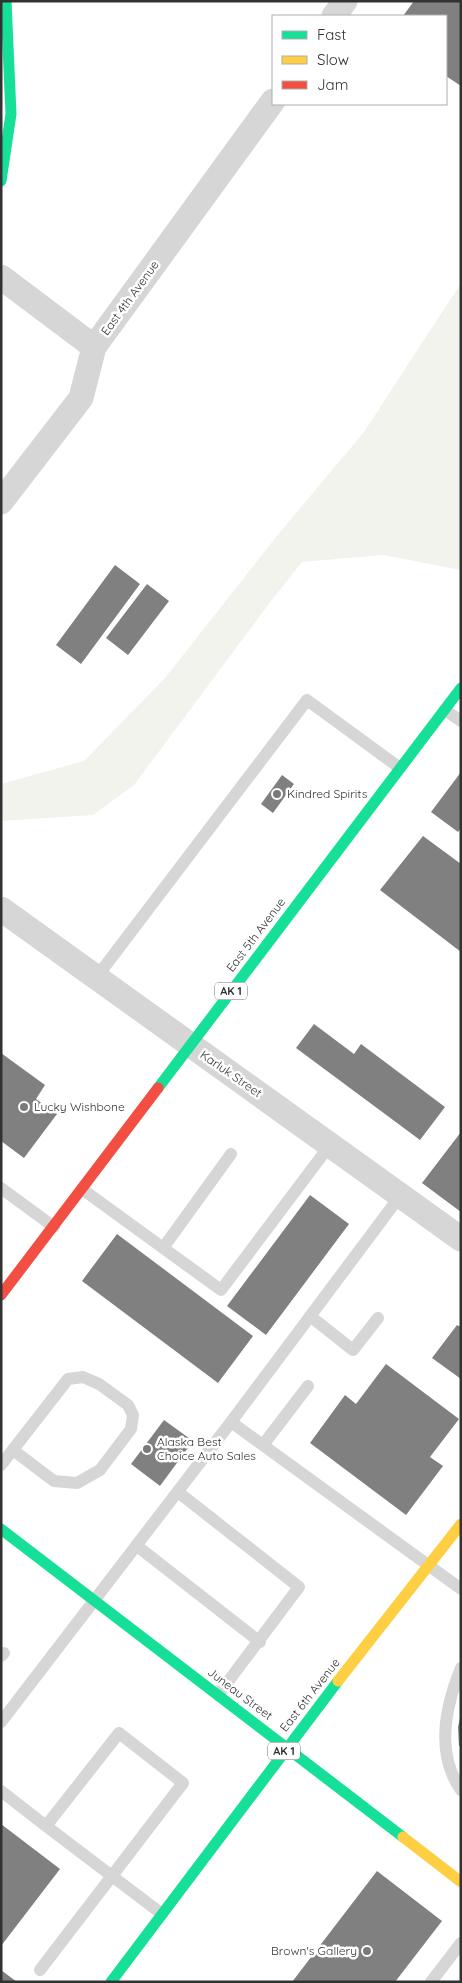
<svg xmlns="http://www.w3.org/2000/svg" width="462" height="1983" viewBox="0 0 462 1983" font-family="Quicksand,sans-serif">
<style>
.green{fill:#f2f3ed}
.building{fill:#808080}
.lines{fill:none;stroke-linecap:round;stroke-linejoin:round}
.lane{stroke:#d6d6d6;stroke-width:12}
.street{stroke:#d6d6d6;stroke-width:25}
.fast{stroke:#16e098;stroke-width:11}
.slow{stroke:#ffcf43;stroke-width:11}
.jam{stroke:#f24e42;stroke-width:11}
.poi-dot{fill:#7a7a7a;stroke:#fff;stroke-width:2}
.labels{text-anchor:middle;stroke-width:5;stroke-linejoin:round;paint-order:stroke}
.shield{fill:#fff;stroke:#707070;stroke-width:1}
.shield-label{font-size:11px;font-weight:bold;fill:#323232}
.street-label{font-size:12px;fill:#323232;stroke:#fff}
.poi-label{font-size:12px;fill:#323232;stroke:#fff;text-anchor:start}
</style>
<rect width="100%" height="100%" fill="#fff"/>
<path class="green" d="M461 283V570L383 555 302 562 271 601 134 785 93 815 1 821V784L84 761 165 678 276 537 364 432Z"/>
<path class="building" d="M414 1H461V86L446 76V16H403Z
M115 565 140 584 81 664 56 645Z
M147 584 169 601 128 655 106 638Z
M461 772V828L458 832 431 812Z
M282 775 294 784 273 813 261 804Z
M423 836 461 864V952L380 890Z
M314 1024 354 1054 361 1044 445 1107 420 1140 296 1048Z
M1 1053 45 1085 36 1099 57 1114 24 1158 1 1141Z
M461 1132V1212L422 1183Z
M310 1195 349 1224 266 1335 227 1306Z
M117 1234 253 1336 218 1383 82 1281Z
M457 1325 461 1327V1379L432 1358Z
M386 1364 459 1419 430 1457 443 1466 406 1515 310 1443 345 1395 356 1404Z
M164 1420 193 1441 160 1486 131 1464Z
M460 1718 461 1746H459L458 1727Z
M1 1824 60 1869 1 1946Z
M377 1871 442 1921 395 1982H292Z
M1 1970 17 1982H1Z"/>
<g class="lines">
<path class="lane" d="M445 710 461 721
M96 978 307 700 400 768
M1 1188 54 1227
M82 1189 221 1290 330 1145
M163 1248 231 1154
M310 1316 353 1350 378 1318
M231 1422 461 1589
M263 1445 308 1386
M1 1465 68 1379 83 1377 99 1384 128 1405 133 1415 131 1429 100 1470 77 1483 54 1481 13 1450
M178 1492 299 1587 218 1695
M137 1546 260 1642
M1 1656 4 1653
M461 1668C445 1707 435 1753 461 1790
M1 1722 231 1422 400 1196
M1 1791 46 1826
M40 1970 183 1783 119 1733 46 1826 162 1914
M431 1982 461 1943"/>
<path class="street" d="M334 16 345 1
M1 277 94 347
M1 502 81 398 94 347 273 101
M1 909 461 1239"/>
<path class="fast" d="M1 181 11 114 6 1
M158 1088 461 688
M1 1529 403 1837
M111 1982 338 1681"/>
<path class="slow" d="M338 1681 461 1524
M403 1837 461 1882"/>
<path class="jam" d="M1 1295 158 1088"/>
</g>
<g class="poi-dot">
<circle cx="277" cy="794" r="5"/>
<circle cx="24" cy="1107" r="5"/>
<circle cx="147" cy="1449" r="5"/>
<circle cx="367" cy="1951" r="5"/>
</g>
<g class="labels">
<g class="shield">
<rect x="215" y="982.5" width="32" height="17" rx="4"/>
<rect x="268" y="1742.5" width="32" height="17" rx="4"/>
</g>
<g class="shield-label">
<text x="231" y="995">AK 1</text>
<text x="284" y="1755">AK 1</text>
</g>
<g class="street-label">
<text transform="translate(130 298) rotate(-54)" y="4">East 4th Avenue</text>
<text transform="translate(256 935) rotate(-53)" y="4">East 5th Avenue</text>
<text transform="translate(231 1074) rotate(35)" y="4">Karluk Street</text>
<text transform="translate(240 1694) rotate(37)" y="4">Juneau Street</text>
<text transform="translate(310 1695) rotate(-52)" y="4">East 6th Avenue</text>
</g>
<g class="poi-label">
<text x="287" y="798">Kindred Spirits</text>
<text x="34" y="1111">Lucky Wishbone</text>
<text x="157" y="1446">Alaska Best<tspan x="157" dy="14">Choice Auto Sales</tspan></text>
<text x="357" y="1955" text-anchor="end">Brown's Gallery</text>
</g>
</g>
<rect width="462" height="1983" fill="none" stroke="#323232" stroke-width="5"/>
<rect x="272" y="15" width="175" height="90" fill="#ffffff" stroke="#adadad"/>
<rect x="282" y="31" width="25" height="8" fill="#16e098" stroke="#adadad"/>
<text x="317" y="40" font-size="15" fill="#323232">Fast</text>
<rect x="282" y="56" width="25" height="8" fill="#ffcf43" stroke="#adadad"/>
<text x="317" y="65" font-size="15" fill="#323232">Slow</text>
<rect x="282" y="81" width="25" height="8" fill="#f24e42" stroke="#adadad"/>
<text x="317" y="90" font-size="15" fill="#323232">Jam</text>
</svg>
